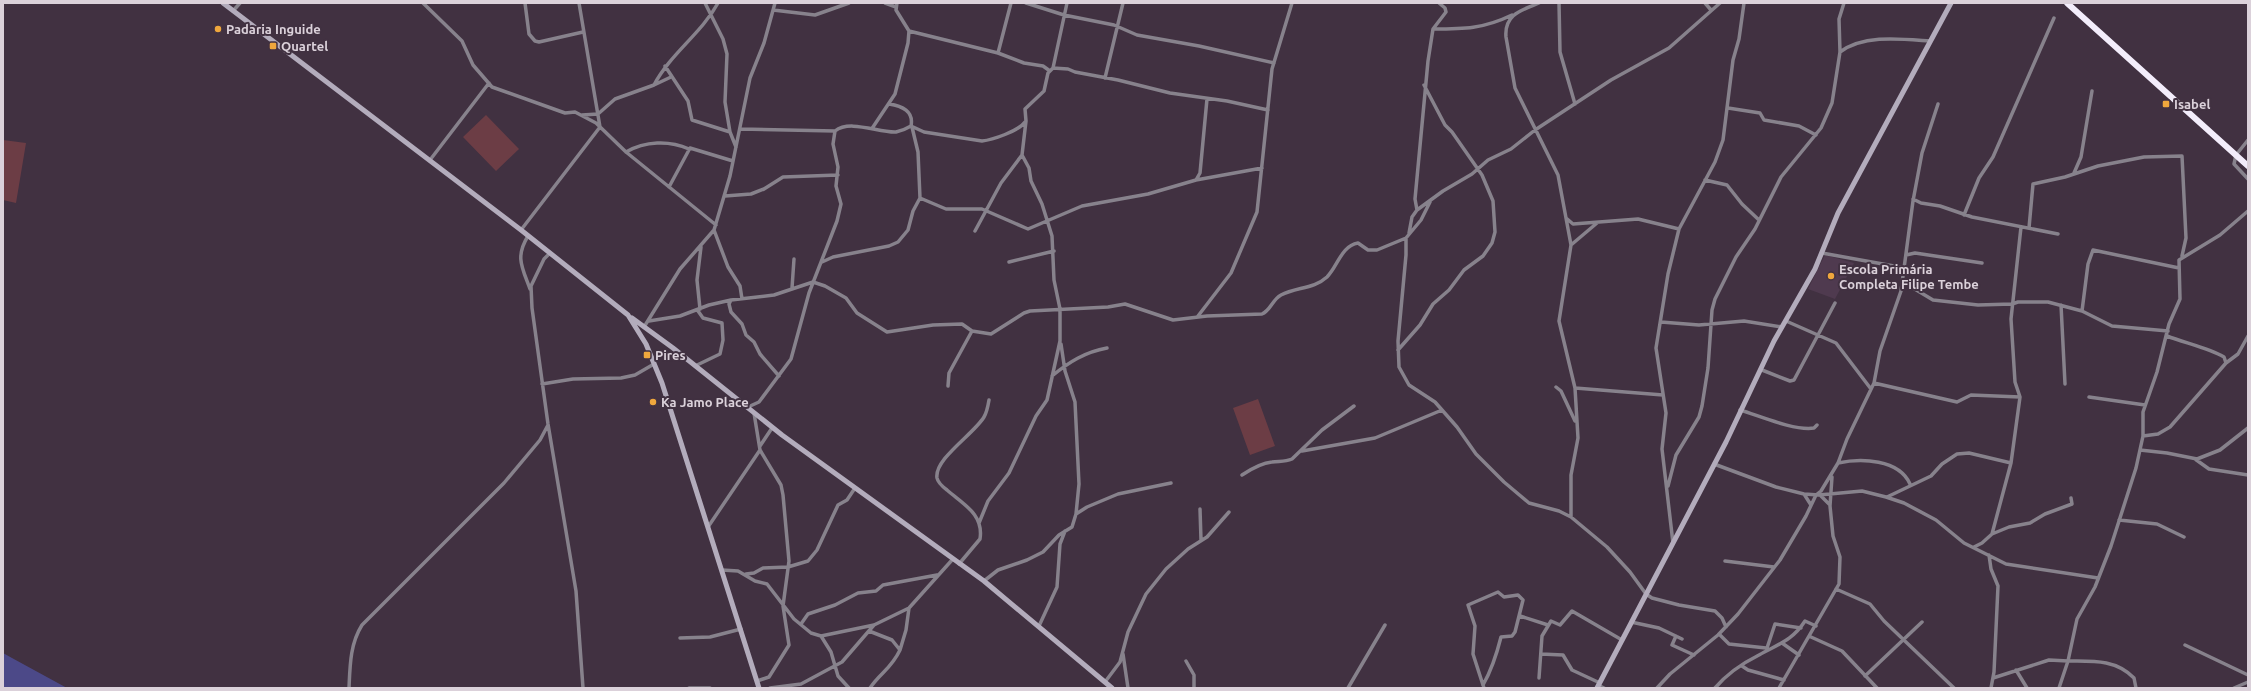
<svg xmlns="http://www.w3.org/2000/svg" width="2251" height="691" viewBox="0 0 2251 691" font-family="Ubuntu,sans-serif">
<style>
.built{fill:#4f3a4f}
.green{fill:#6c3d45}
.water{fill:#4c4988}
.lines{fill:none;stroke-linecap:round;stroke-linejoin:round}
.street{stroke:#87828c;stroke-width:3.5}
.secondary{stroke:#b3acbc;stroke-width:5}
.highway{stroke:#f3edfb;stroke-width:6}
.poi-dot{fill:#efa73d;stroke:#413141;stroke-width:1.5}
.labels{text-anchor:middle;stroke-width:4;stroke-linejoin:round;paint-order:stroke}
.poi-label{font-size:13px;font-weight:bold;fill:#dbd1da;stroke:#413141;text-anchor:start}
</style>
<rect width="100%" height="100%" fill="#413141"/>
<path class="built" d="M1825 255 1854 263 1835 299 1808 289Z"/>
<path class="green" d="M486 115 519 149 496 171 463 137Z
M3 140 26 143 16 203 3 200Z
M1258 399 1275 446 1250 455 1233 408Z"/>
<path class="water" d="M3 653 12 658 67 688H3Z"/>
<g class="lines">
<path class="street" d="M423 3 462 41 473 65 492 87 565 113 575 112 596 123 626 152 716 225
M525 3 529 34 535 41 539 42 583 32
M705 3 723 39 727 54 725 102 730 132
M885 3 896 7
M1011 3 998 53 1024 63 1043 66 1050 71
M1026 3 1064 15 1114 25 1137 35 1199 46 1274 63
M1539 3C1522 10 1504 14 1506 37L1515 88 1558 175 1566 218 1573 224 1638 219 1679 229
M1559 3 1560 52 1575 104
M1705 3 1711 10
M773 10 815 15 849 3
M233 11 240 3
M1433 29C1464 29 1483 29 1512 15
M909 31 998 53
M1840 52C1864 34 1902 39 1930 41
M665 66 688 101 692 120 730 132 736 147
M1053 68 1067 3
M1105 78 1123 3
M654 85 671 77
M889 104C902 106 914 111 911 126
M1728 108 1760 113 1764 120 1799 126 1816 135
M582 115 598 114 615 99 654 85C671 53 701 34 718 3
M873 127 895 94 908 43 909 31 896 10 897 3
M740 129 835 131C850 119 879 133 896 132 901 131 906 129 911 126L924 132 982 141C992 140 1019 131 1025 122
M2248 140 2236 155 2234 164 2248 179
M626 152C645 141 669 140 689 149
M430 160 489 83
M2074 173 2081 157 2092 91
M1196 180 1262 168
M1705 180 1727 185 1742 204 1759 220
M669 187 690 148 733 161
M725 196 751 194 764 189 783 177 838 175
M920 198 946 209H982L1028 229 1082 206 1148 194 1196 180 1200 173 1207 99
M1913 199 1921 203 1940 206 1972 217 2058 234
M1417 210 1415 199 1428 61 1433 29 1446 12 1445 8 1439 3
M1964 215 1979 178 1993 157 2054 18
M1566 218 1571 245 1559 321 1575 388 1578 438 1571 475V517
M2029 228 2033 184 2065 177 2098 166 2144 157 2182 156 2186 238 2182 256
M521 230 600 127 579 3
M714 230 728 267 740 286 742 299
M975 231 1001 183 1022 155
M1409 233 1412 217 1417 210 1443 191 1472 174 1488 160 1511 149 1535 130 1611 80 1669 48 1720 3
M528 236C515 257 522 267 530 289
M1406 238V255L1398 341 1399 367 1409 385 1435 402 1457 427 1476 454 1504 482 1529 503 1559 511 1571 517 1607 547 1630 572 1646 594 1652 598 1679 605 1715 611 1722 618 1726 627
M1571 245 1597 223
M550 253 544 259 531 286 532 308 548 424 576 591 583 688
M1822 253 1905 268
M1906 255 1915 253 1982 263
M822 262 833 257 889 246 898 242 908 230 913 211 920 198 918 152 912 127
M1009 262 1054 251
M1903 282 1933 300 1978 305 2012 304 2018 302H2048L2082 311 2112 326 2168 331
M792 288 794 259
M731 300 729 304 731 312 742 324 746 335 754 342 760 354 779 376
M2061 305 2065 384
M700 309 697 280 701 247
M2082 311 2088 264 2093 250 2179 268
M1198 316 1231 273 1257 212 1272 69 1292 3
M649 321 680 316 709 305 731 300 774 295 813 282 825 286 846 298 857 313 887 332 933 325 962 324 972 331
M1786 321 1836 343 1871 389
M1661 322 1699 325 1744 321 1782 327
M644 327 680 269 714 230 730 176 750 78 764 43 775 3
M1061 344 1065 371 1075 402 1079 484 1076 514
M1398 350 1420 325 1433 304 1449 290 1464 270 1483 256 1492 243 1495 232 1493 201 1482 175 1452 132 1445 125 1424 85
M2226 363 2238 354 2248 336
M695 366 720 354 723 340 722 323 703 318 698 311
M1762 370 1790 381 1794 380 1835 303
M1052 376C1069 362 1085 352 1107 348
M1874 383 1957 402 1971 395 2020 397
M542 384 573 379 621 378 635 375 654 364
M948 386 949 373 972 331 991 334 1024 313 1030 311 1108 307 1125 304 1173 320 1207 316 1262 314C1271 310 1272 300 1281 295 1296 287 1314 289 1327 277 1338 266 1341 246 1358 243L1368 250H1377L1406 238 1421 220 1430 202
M1556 387 1561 391 1575 421
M1575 388 1663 395
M2089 397 2145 405
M748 407 759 402 791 359 809 293 837 221 841 204 836 186 838 167 833 144 835 131
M1740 410C1760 416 1794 431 1814 428L1817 425
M754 413 760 450 781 485 783 495 789 561 783 606 789 645 769 677 757 681
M2143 436 2158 434 2170 427 2226 363 2224 357C2209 348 2185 343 2167 336
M760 446 772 428
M2140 450 2167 453 2197 459 2220 450 2248 428
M1302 451 1375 438 1442 410
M2195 459 2209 469 2248 475
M1838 463C1861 458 1899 459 1910 484
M1714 464 1776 487 1804 494 1819 495 1862 491 1886 497 1904 503 1936 520 1964 543 2006 564 2098 578
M1242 475C1251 469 1261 463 1272 462 1280 461 1285 462 1292 459L1322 430 1354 406
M1668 486 1676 455 1699 417 1702 406 1708 368 1712 310 1715 299 1736 257 1755 229 1781 177 1821 128 1832 103 1840 52 1839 19 1844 3
M1804 494 1811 505
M1821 496 1830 505
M1887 497 1931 476 1942 464 1957 454 1969 453 2011 463 2020 397 2015 382 2011 319 2021 227
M1200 509 1201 540
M2119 520 2157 524 2184 537
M979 523 988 501 1009 473 1036 416 1047 400 1060 341V309L1054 280 1052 236 1042 204 1031 181 1029 168 1022 155 1026 121 1025 109 1044 91 1048 73 1053 68 1068 69 1075 72 1118 80 1170 93 1227 101 1268 110
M708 527 760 450
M1992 534 2011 463
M1673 543 1662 449 1666 413 1656 348 1668 274 1679 229 1715 162 1723 140 1733 60 1739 39 1744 3
M1974 547 1982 543 1992 534 2009 527 2030 523 2045 514 2072 504 2071 498
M1989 555 1991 569 1998 586 1994 672 1991 688
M1725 561 1774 567
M959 564 980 539C984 514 963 504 947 490 943 487 938 483 937 478 934 459 974 434 984 417 987 412 988 406 989 400
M722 570 738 571 755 581 767 584 794 619 811 633 821 636 874 625 909 608 952 560
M746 574 754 573 763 568 788 567 808 561 817 550 838 505 847 500 855 488
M984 581 998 570 1027 560 1043 552 1059 535 1072 527 1076 514 1087 507 1118 494 1171 483
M1836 589 1870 604 1884 621 1954 688
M1520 616 1548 625
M1631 622 1659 628 1682 639
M801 624 808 614 835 605 858 593 876 591 883 585 937 575
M1039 626 1057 587 1060 544 1065 531
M869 631 892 640 900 650C891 669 881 672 870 688
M1719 634 1729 644 1766 648 1767 650
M821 636 831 652 838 676 849 688
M1676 636 1672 645 1694 655
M1811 637 1842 651 1877 688
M680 638 710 637 741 629
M1782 643 1799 655
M2185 645 2248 675
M1767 648 1775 624 1801 628
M900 650 906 630 909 608
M1123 654 1128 688
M1541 654 1563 655 1572 670 1600 683
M1186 661 1194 675V688
M1742 666 1748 670 1784 680
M2016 670 2027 688
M1865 676 1922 622
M1539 678 1542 636 1551 621 1560 625 1572 611 1622 640
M1993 678 2049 660 2068 661 2077 619 2095 587 2111 546 2136 468 2143 436V412L2157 372 2169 324 2180 299 2179 260 2220 235 2248 211
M1105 682 1120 662 1128 632 1146 594 1166 569 1188 549 1207 537 1229 512
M1483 685C1491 671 1497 653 1501 637L1512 636 1515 632 1523 600 1518 595 1504 597 1498 592 1468 605 1475 626 1473 654 1483 685 1484 688
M1598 685 1604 688
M349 688C350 666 350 644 362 625L504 483 540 440 548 425
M689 688H710
M770 688 801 684 842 662 874 625
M1348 688 1385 625
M1657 688 1670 674 1718 635 1738 614 1780 560 1806 516 1816 495 1821 491 1838 463 1847 439 1874 383 1880 351 1901 291 1913 201 1922 153 1938 104
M1715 688C1726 675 1743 663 1759 655 1778 644 1792 641 1805 621L1816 626
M1779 688 1839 584 1840 557 1833 536 1830 506 1832 477
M2059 688 2068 661C2092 661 2116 659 2134 678L2136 688
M2234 688 2248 682"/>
<path class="secondary" d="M223 3 521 230 628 315 646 344 662 383 759 688
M632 318 673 348 782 435 984 581 1112 688
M1597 688 1726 442 1774 341 1815 269 1838 213 1951 3"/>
<path class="highway" d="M2067 3 2248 166"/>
</g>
<g class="poi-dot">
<circle cx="218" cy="29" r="4"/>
<rect x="269" y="42" width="8" height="8" rx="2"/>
<rect x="2162" y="100" width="8" height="8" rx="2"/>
<circle cx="1831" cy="276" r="4"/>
<rect x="643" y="351" width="8" height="8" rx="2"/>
<circle cx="653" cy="402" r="4"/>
</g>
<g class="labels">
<g class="poi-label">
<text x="226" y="34">Padaria Inguide</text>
<text x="281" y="51">Quartel</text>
<text x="2174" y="109">Isabel</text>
<text x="1839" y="274">Escola Primária<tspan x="1839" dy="15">Completa Filipe Tembe</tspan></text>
<text x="655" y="360">Pires</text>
<text x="661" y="407">Ka Jamo Place</text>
</g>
</g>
<rect width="2251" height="691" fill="none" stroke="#dbd1da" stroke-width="8"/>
</svg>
